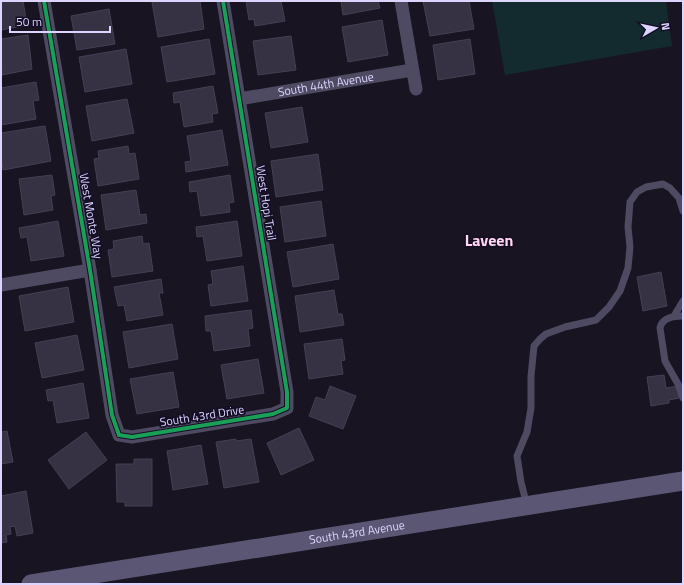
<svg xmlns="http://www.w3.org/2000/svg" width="684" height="585" viewBox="0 0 684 585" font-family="'Titillium Web',sans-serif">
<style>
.green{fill:#132b2e}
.building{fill:#363243;stroke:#453f55}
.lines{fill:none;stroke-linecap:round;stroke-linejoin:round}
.lane{stroke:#4d4a62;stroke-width:7}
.street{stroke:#4d4a62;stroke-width:13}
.secondary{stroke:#5a5674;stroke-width:19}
.cycleway-casing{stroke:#150f26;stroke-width:6}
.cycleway{stroke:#1a9f57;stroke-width:4}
.labels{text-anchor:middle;stroke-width:3.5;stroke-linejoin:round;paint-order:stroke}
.street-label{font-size:12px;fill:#ddd5ff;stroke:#150f26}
.district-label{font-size:16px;font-weight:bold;fill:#ffd7ee;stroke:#150f26}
</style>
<rect width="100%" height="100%" fill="#181421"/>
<path class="green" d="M492 1H666L672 46 505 75Z"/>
<path class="building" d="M1 1H23L27 25 1 30Z
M161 1H200L204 29 158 37 152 2Z
M246 1H281L285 21 255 26 254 19 249 20Z
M341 1H378L380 8 343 15Z
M423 1H469L474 29 430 36Z
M109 9 115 44 77 50 71 16Z
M382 20 388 55 348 62 342 27Z
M28 35 32 69 2 75 1 39Z
M291 36 296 70 258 75 253 41Z
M209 39 215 74 167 82 161 47Z
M470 39 475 74 438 80 433 45Z
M126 49 132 84 85 92 79 57Z
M36 82 39 100 33 101 36 119 1 125V88Z
M213 86 218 113 212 114 213 122 184 127 180 102 174 103 173 93Z
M127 99 134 133 92 141 86 106Z
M302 107 308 142 271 148 265 113Z
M45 126 51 161 3 170 1 156V133Z
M222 130 228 165 186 172 185 162 191 161 187 136Z
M128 146 129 154 135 153 139 179 98 186 94 159 99 158 98 151Z
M318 154 323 190 276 197 271 161Z
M52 175 55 195 51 196 53 210 24 215 19 179Z
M230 175 234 202 229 203 230 212 201 216 197 191 190 192 189 182Z
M136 190 140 215 146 214 147 223 106 230 101 195Z
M321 201 326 236 285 242 280 207Z
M58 221 64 256 31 261 27 237 21 238 19 228Z
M237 221 242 256 207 261 203 236 197 237 196 227Z
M142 236 143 244 149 243 153 271 112 277 108 250 114 249 113 241Z
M333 244 339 279 293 287 287 252Z
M243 266 248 301 211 306 208 285 213 284 211 271Z
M661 272 667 306 643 311 637 277Z
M161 279 163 293H159L163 315 127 321 124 305 118 306 114 287Z
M68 287 74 322 25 331 19 296Z
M334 290 338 314H342L344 325 300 332 295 296Z
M251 310 253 328 248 329 250 346 214 351 211 331H206L205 316Z
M172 324 178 359 129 368 123 332Z
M77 335 84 370 42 378 35 343Z
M342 339 345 360 341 361 343 374 309 379 304 344Z
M258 359 264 393 227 399 221 365Z
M173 372 179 407 137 414 130 379Z
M664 375 666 388 678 386 679 398 669 400V403L651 406 647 377Z
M83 383 89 418 57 423 53 400 48 401 46 390Z
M330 386 356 396 343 429 309 416 316 397 325 400Z
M299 428 314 460 281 475 267 443Z
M7 431 13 462 1 464V432Z
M86 432 107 460 69 489 48 460Z
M236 439V441L251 439 259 482 224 488 216 442Z
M201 445 208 484 173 490 167 451Z
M134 459H152V506H125V502H117L116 464H134Z
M26 491 33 533 17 536 15 526 10 527 11 534 6 535 7 542 1 543V496Z"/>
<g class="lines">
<path class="lane" d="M674 316 683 301
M683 316C674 316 662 318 660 328L665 361 678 384 683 398
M527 506 521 482 517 456 527 432 531 408V376L534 346 540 339 546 334 565 327 596 320 609 307 620 291 628 268 630 247 628 227 630 202 637 192 646 187 663 184 670 188 679 198 683 211"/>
<g class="street">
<path d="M44 1 90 270 112 415 119 435 132 437 273 414 287 408V392L223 1"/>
<path d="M401 1 416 89"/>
<path id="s1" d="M239 99 412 70"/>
<path d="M1 285 90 270"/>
</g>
<path class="secondary" id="s2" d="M31 584 683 481"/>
<defs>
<path id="cycleway" d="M44 1 90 270 112 415 119 435 132 437 273 414 287 408V392L223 1"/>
</defs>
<use href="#cycleway" class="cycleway-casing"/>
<use href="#cycleway" class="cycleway"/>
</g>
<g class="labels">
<g class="street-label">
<text dy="4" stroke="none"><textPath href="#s1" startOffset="88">South 44th Avenue</textPath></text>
<text transform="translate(266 203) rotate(81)" y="4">West Hopi Trail</text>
<text transform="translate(91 216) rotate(80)" y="4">West Monte Way</text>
<text transform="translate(202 416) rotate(-9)" y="4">South 43rd Drive</text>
<text dy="4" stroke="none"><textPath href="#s2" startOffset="330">South 43rd Avenue</textPath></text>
</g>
<g class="district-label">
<text x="489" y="246">Laveen</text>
</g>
</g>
<rect width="684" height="585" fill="none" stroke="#ddd5ff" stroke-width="4"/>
<g transform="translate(656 28) rotate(81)" stroke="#150f26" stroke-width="3" paint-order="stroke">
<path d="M0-3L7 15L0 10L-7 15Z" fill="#ddd5ff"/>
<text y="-6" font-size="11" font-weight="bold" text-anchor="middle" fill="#ddd5ff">N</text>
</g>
<path d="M10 26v6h100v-6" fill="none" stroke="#ddd5ff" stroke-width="2"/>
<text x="16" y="26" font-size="12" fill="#ddd5ff" stroke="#150f26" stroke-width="3" paint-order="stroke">50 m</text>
</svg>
